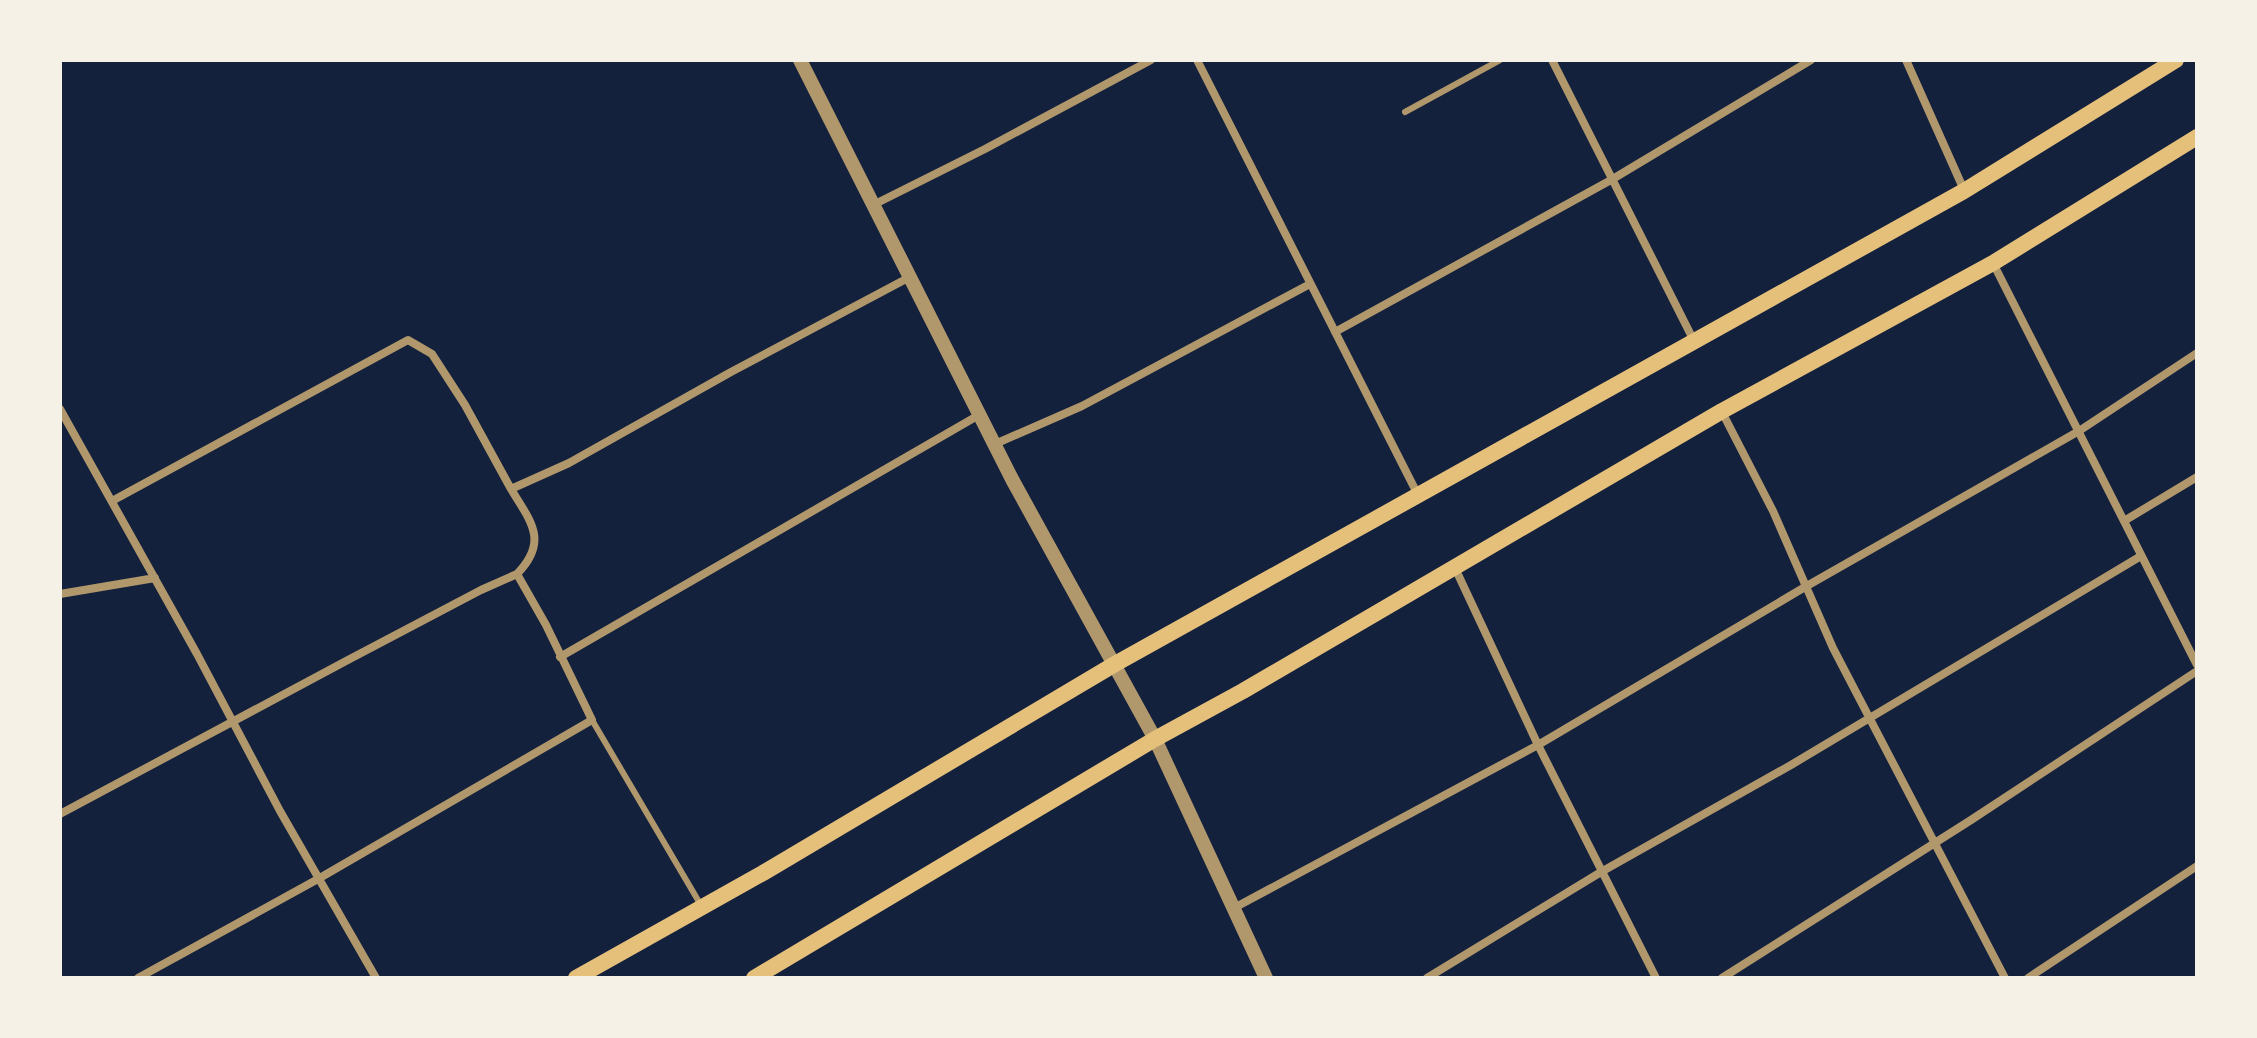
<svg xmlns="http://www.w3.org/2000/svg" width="2257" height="1038" viewBox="0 0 2257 1038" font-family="Mulish,sans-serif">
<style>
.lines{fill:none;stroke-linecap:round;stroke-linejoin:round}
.service{stroke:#b1986c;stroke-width:6}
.minor{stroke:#b1986c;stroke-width:8}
.tertiary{stroke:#b1986c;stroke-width:14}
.secondary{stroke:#e5c07b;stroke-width:16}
</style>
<rect width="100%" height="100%" fill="#14213d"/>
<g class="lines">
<path class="service" d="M1405 112 1500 60
M592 720 702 907"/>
<path class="minor" d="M1197 60 1419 497
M1552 60 1694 341
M1906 60 1964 190
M873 205 985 149 1151 60
M1993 263 2197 665
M1335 332 1611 180 1811 60
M60 409 197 654 280 811 376 978
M1722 412 1773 511 1833 648 2005 978
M995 444 1082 406 1310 284
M511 489C531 522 549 541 517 574
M112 501 408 340 432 354 465 405 511 489 569 463 731 372 908 278
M2124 521 2197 477
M1455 568 1538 745 1656 978
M60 594 155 578
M560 657 979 415
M60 814 346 661 481 590 517 574 546 625 592 720 318 879 138 978
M1234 908 1538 745 1805 587 2079 431 2197 353
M1427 978 1601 872 1791 765 2141 556
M1722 978 1971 820 2197 671
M2028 978 2197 866"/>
<path class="tertiary" d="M800 60 1013 481 1155 739 1266 978"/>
<path class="secondary" d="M576 978 763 873 1115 664 1964 191 2176 60
M754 978 1155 739 1243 691 1722 411 1993 263 2197 137"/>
</g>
<rect width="2257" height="1038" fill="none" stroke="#f6f1e7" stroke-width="124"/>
</svg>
